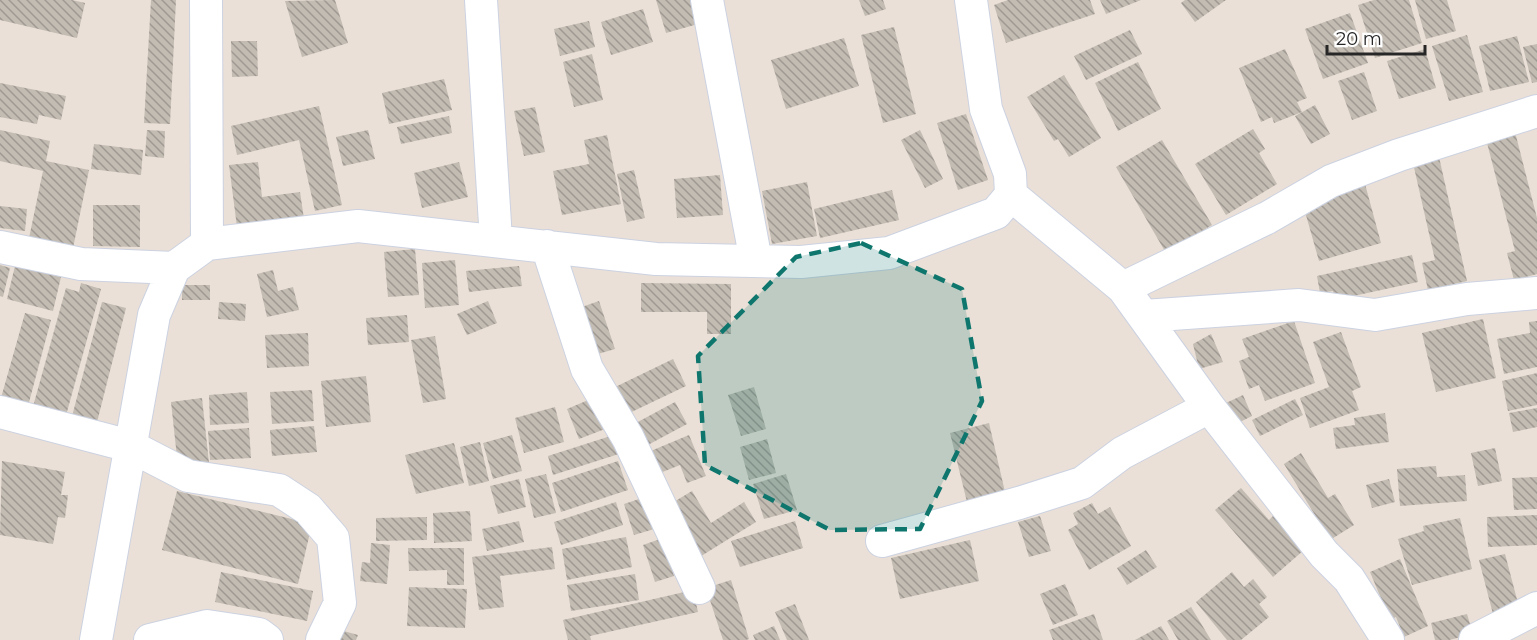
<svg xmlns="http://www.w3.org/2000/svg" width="1537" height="640" viewBox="0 0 1537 640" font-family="Montserrat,sans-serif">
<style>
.building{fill:url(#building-back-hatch)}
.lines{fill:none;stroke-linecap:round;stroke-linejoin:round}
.minor-casing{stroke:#ccd2e1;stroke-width:34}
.minor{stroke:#fff;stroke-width:32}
.marked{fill:#0f766e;fill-opacity:0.2;stroke:#0f766e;stroke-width:4.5;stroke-dasharray:12 8;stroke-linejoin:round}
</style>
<defs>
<pattern id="building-back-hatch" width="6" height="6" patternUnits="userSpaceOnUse" patternTransform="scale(1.5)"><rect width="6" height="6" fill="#c2bcb3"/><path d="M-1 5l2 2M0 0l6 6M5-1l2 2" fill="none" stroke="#9e9992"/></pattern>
</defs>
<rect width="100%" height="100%" fill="#eae0d7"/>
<path class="building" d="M0 0H72L85 3 77 38 0 20Z
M151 0H176L170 124 144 123Z
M335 0 348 43 302 57 285 1Z
M656 0H706L712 20 666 33Z
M859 0H883L886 9 865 16Z
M1008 0H1090L1095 14 1006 43 994 5Z
M1100 0H1141L1106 14Z
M1185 0H1226L1195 22 1181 3Z
M1374 0H1409L1422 43 1375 58 1358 5Z
M1415 0H1447L1456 31 1426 39Z
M643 9 653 42 611 55 601 22Z
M1350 13 1368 63 1323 79 1305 29Z
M589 21 595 47 560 56 554 29Z
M894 27 916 114 883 123 861 35Z
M1130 30 1142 54 1086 80 1074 56Z
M1467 35 1483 92 1449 101 1432 46Z
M1517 36 1529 82 1490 91 1479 46Z
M844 38 859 86 786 109 771 60Z
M231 41H257L258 76 232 77Z
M1537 44V82L1532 83 1523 47Z
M1285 49 1307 98 1297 102 1302 112 1274 123 1272 117 1261 122 1239 68Z
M1425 49 1436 88 1399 99 1387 61Z
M592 54 603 100 574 107 563 62Z
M1138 62 1161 109 1118 131 1095 83Z
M1364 72 1377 111 1352 120 1338 81Z
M1064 75 1101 138 1069 157 1058 139 1054 141 1027 97Z
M444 79 452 110 389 124 382 93Z
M0 83 66 96 61 120 39 115 37 124 0 117Z
M1315 105 1330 134 1311 144 1295 116Z
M319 106 342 205 315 211 299 140 237 155 231 126Z
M535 107 545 152 524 156 514 111Z
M966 114 988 180 958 190 937 123Z
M449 116 452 133 401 144 397 127Z
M1253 129 1265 149 1259 153 1277 184 1226 215 1195 164Z
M0 130 50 141 46 161 89 170 72 253 28 243 43 171 0 161Z
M147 130 165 131 164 158 145 156Z
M368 130 375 159 343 166 336 137Z
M920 130 943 179 925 188 901 140Z
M1515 132 1537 218V274L1514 280 1507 253 1515 251 1486 139Z
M607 135 621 204 562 215 553 171 589 164 584 140Z
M1162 140 1212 225 1166 253 1116 167Z
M94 144 143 150 141 175 91 169Z
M1439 157 1467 281 1428 290 1422 263 1435 260 1413 163Z
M258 162 262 197 300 192 304 219 237 227 229 165Z
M459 162 468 197 422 208 414 173Z
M634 170 645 218 627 222 617 174Z
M720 175 723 215 677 218 674 179Z
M807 182 817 236 772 244 762 191Z
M1365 184 1381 243 1319 261 1302 201Z
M892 190 899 220 820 238 814 209Z
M93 205H140V247L93 246Z
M0 206 27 209 25 231 0 228Z
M415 249 419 295 388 297 384 252Z
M1412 255 1418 282 1335 300 1333 291 1320 293 1317 276Z
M455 260 459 305 425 308 422 263Z
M0 265 10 268 3 297 0 296Z
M15 266 61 277 53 311 7 299Z
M519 266 522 286 469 292 466 271Z
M273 270 278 291 293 287 299 310 267 317 257 274Z
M81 283 101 289 65 419 32 410 66 288 79 292Z
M641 283 731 284V334H707V312H641Z
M182 285H210V300H182Z
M488 301 497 323 467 335 457 314Z
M599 301 615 349 591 356 576 309Z
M102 302 126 308 95 430 70 424Z
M219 302 246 304 245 321 218 319Z
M25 313 51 320 28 406 1 398Z
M407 315 409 342 368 345 366 318Z
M1483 319 1496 378 1436 392 1422 333Z
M1294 321 1315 383 1265 401 1259 385 1249 389 1239 361 1249 357 1242 339Z
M1537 321V367L1504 374 1497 339 1530 333 1529 322Z
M1341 332 1361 387 1352 391 1359 410 1310 428 1300 398 1329 387 1313 342Z
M308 333 309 366 267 368 265 335Z
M1211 334 1223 362 1199 369 1193 344Z
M435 336 446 399 423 403 411 340Z
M673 359 686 386 619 418 607 391Z
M1537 373V405L1508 411 1502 381Z
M366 376 371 422 326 427 321 381Z
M754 387 766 429 741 436 728 395Z
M312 390 314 421 272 424 270 392Z
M247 392 249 423 210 425 209 395Z
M1243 395 1252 416 1236 424 1226 403Z
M202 398 209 463 178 466 171 402Z
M593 398 605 429 579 439 567 409Z
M1295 399 1303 415 1260 436 1252 420Z
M675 402 687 424 646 446 634 424Z
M555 407 564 442 524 453 515 418Z
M1537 408V427L1513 432 1509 413Z
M1385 413 1389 442 1336 449 1333 428 1355 425 1354 418Z
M989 423 1005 492 967 502 950 433Z
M314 426 317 452 272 456 270 430Z
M249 428 251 458 210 460 208 431Z
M620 433 625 452 553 475 548 456Z
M512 435 522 471 493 479 483 443Z
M689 435 706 476 687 483 680 465 655 475 646 453Z
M767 439 776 473 749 480 740 447Z
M480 442 489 481 469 486 460 447Z
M454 443 464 483 416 494 405 455Z
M1495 448 1502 481 1478 486 1471 453Z
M1301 453 1328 498 1335 494 1354 525 1330 540 1284 464Z
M2 461 65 472 61 495H68L65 518 58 517 53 544 0 535Z
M618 461 628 490 561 512 552 483Z
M1436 466 1437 477 1465 475 1467 501 1400 506 1397 469Z
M546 474 556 513 534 518 525 479Z
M786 474 797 510 764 519 753 484Z
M1537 477V509L1514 510 1512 478Z
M519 479 526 507 498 514 490 486Z
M1389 479 1395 502 1372 508 1366 485Z
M1241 488 1269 520 1274 515 1304 550 1273 577 1215 510Z
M177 491 312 524 298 584 162 550Z
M692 491 711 523 744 502 756 522 698 558 667 506Z
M651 495 661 527 634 535 624 504Z
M616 502 623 525 561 545 554 522Z
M1092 503 1098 514 1110 507 1131 546 1089 570 1068 530 1078 524 1073 513Z
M470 511 472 541 434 543 433 513Z
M1537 515V545L1488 547 1487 517Z
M1040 516 1051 551 1029 557 1018 522Z
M427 517V540L376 541V518Z
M1460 518 1472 569 1412 585 1398 539 1424 531 1423 526Z
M519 521 524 542 487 551 482 529Z
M795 521 803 548 740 567 731 541Z
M626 537 632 567 567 580 562 549Z
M663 538 674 576 655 582 643 545Z
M970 540 979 581 900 599 891 558Z
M371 543 390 545 387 584 360 581 362 562 370 563Z
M552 547 555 569 500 576 504 607 479 610 472 557Z
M408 548H464V585H447V570L409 571Z
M1146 550 1157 567 1127 585 1117 568Z
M1505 554 1519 607 1493 614 1479 560Z
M1400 559 1428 626 1404 637 1396 617 1390 620 1370 572Z
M221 572 313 591 307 621 215 602Z
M1232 572 1244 587 1253 579 1267 597 1259 604 1269 617 1241 640H1227L1196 602Z
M635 574 639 600 571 611 567 585Z
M731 580 749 639 746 640H723L706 588Z
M1065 584 1078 615 1053 625 1040 594Z
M409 587 467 589 465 628 407 626Z
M693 590 698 612 590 636 591 640H568L563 620Z
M795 604 809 640H787L775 612Z
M1191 607 1211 640H1178L1167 621Z
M1094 614 1103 640H1053L1049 630Z
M1467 614 1473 634 1449 640H1435L1431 623Z
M774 626 780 640H755L753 635Z
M1161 626 1169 640H1135Z
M333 628 358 635 356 640H330Z"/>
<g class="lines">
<defs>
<path id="minor" d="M206 0 207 244
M481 0 496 240
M707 0 756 261
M1011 195 1123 288 1209 407 1324 554 1349 579 1388 640
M547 246 587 369 628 438 699 588
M0 247 81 264 174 268
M1123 288 1267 218 1331 181 1399 155 1537 111
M1144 316 1299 305 1375 315 1467 299 1537 293
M0 412 130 446 188 476 279 490 308 509 333 538 340 603 322 640
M882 541 1019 503 1082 483 1122 453 1209 407
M96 640 154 315 174 268 207 244 358 226 656 259 801 262 889 253 996 213 1011 195 1010 174 986 109 971 0
M150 640 207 626 259 634 267 640
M1475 640 1537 608"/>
</defs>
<use href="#minor" class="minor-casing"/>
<use href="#minor" class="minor"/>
</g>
<path class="marked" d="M861 243 962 289 982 401 920 529 830 530 705 465 698 356 796 257Z"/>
<path d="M1327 45v9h98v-9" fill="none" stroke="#272727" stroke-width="3"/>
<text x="1336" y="45" font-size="18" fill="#272727" stroke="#ffffff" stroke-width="4.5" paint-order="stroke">20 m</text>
</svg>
